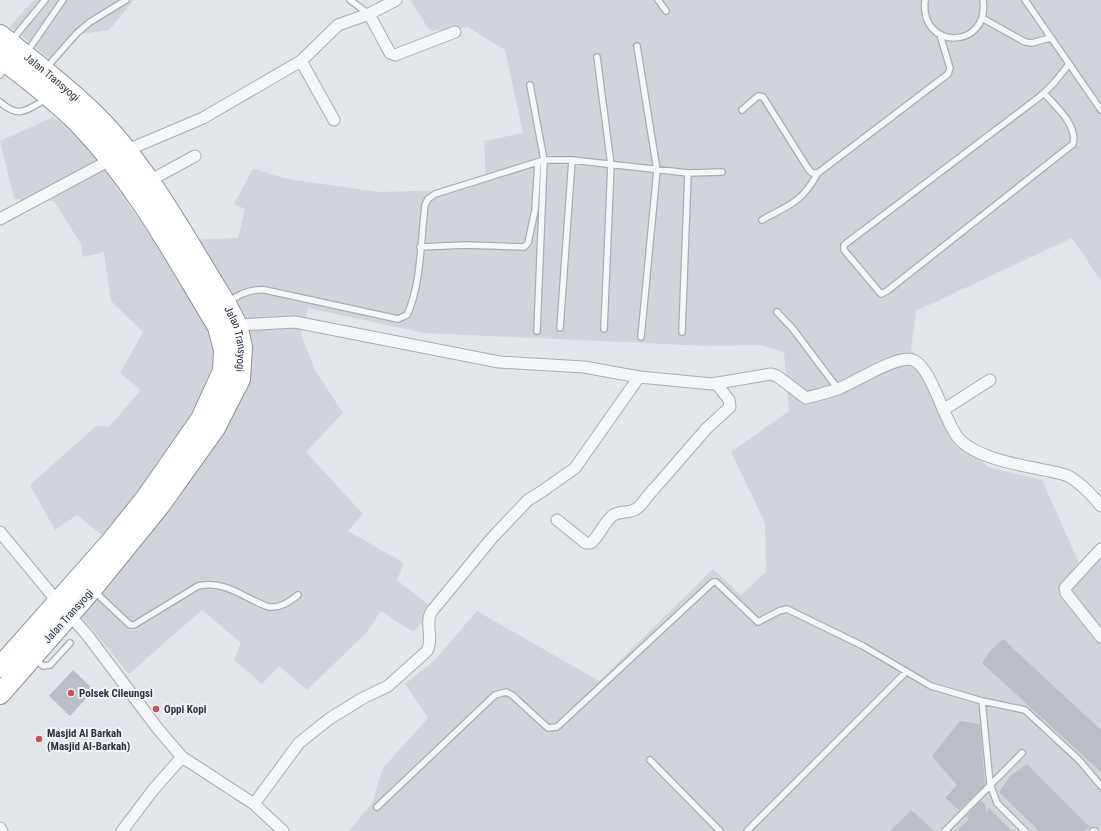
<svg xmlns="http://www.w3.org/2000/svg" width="1101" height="831" viewBox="0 0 1101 831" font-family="'Roboto Condensed',sans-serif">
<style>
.built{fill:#d1d4db}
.building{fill:#babec6}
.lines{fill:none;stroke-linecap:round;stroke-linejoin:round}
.lane-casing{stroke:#a8acb3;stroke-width:8}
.street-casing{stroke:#a8acb3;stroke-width:13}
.highway-casing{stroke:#8b919f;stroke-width:22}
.lane{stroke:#f5f6f8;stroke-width:5.5}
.street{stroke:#f5f6f8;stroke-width:11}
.highway{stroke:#fff;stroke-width:20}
.poi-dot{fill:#c3535c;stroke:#f2f4f7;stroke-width:1.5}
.labels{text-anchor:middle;stroke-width:4;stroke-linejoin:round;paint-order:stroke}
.street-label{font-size:11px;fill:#2c3240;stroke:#f2f4f7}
.poi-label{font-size:11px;font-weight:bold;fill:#2c3240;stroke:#f2f4f7;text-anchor:start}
</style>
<rect width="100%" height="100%" fill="#e2e5e9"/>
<path class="built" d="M34 0H134L109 30 73 35 50 60 10 26Z
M410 0H1101V281L1072 238 916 311 911 349 943 395 959 439 988 467 1042 480 1079 563 1101 549V831H349L372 803 383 768 428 718 405 684 434 661 477 611 599 681 713 569 741 595 766 572 765 523 731 452 789 411 784 352 760 345 707 346 424 333 308 308 301 334 315 370 343 413 306 452 363 514 348 531 404 563 397 580 435 610 413 632 381 611 366 633 307 690 279 666 262 684 234 660 241 643 202 610 129 674 81 616 131 558 77 515 55 530 30 485 96 426 109 427 141 390 120 373 143 332 111 301 104 252 83 257 81 244 54 201 14 199 0 141 53 117 82 138 154 241 238 238 245 209 234 204 253 169 293 180 380 192 446 190 486 180 484 141 523 133 505 50 468 27 430 31Z"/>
<path class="building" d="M1003 639 1101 730V772L982 663 991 650Z
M73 670 94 690 70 716 49 696Z
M960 721 980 724 985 785 959 810 945 798 957 785 932 756Z
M1027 764 1090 827 1084 831H1039L999 792 1010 776Z
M981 801 986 805V813L989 808 1012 831H956L969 819 966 816Z
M911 810 917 815 934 831H890Z"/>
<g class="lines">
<defs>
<path id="lane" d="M350 0 369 14
M658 0 666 11
M925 0C919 51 990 50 983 0
M1025 0 1101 110
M982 18 1025 42 1032 43 1050 38
M12 40 45 0
M637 46 657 170 641 337
M27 52 63 0
M597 57 611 165 604 329
M47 67 77 33 90 22 126 0
M0 75 6 65
M530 85 544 160 537 331
M1044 93C1055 106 1078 125 1073 144L887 291 881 294 844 250V245L1038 98C1051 88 1059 77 1069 64
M0 102C19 119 27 110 46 99
M742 110 758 96 763 97 809 170 812 173H818L948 74 950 68 940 35
M762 220C791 204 801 203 818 173
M420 247 465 245 524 247 528 243 535 210 538 162
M229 302C240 293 252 289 265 290L398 319 407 315C421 286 421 238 425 205L428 199 435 194 544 160H572L688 173 722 172
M777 312 793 329 838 389
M560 328 572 160
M682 332 688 173
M94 591 130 625H134L198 586C226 580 243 598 269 607 281 608 289 602 298 595
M35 659 43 666 50 665 70 643
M982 701 990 784 997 803 1025 831
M650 760 720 831
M377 807 495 695 506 692 512 695 548 728 557 727 713 582H716L758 622 779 611 787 609 863 646 931 686 982 701 1025 710 1079 760 1101 786
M747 831 906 672
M945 831 1022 753
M1093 831H1095"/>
<path id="street" d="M369 14 390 53 395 55 455 32
M301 61 334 120
M125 151 203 118 301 61 338 25 369 14 396 0
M149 181 195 156
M0 219 110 160
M237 325 295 322 499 362 584 367 639 377 681 381 712 384 771 374 777 376 806 398C816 395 827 393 838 389 854 383 898 354 913 360 932 367 944 423 960 440 978 458 1019 465 1044 470 1053 472 1063 473 1070 477 1083 485 1092 495 1101 506
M943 410 990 380
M557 520 582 540 586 543H591C600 535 603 524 612 516 620 510 628 514 636 509 643 505 647 495 654 489L707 428 730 407 729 400 716 383
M0 532 57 601
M1101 549 1065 588 1066 593 1101 637
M69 614 88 636 158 729 182 757 254 804 283 831
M254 804 299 743 329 719 363 698 388 686 427 651C434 639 424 622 432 611L492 538 528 500 541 492 575 468 639 377
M0 828 2 831
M122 831 153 790 182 757"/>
<g id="highway">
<path id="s1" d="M0 35C32 61 66 86 95 115 148 167 187 242 226 304L237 325 242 347 240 379 215 428 160 505 92 589 0 694"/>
<path d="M0 57C28 80 58 101 83 128 138 186 177 259 218 327L224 350 223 371 201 419 146 498 110 543 0 667"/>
</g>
</defs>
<use href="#lane" class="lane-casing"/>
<use href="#street" class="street-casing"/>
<use href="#highway" class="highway-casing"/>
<use href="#lane" class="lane"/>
<use href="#street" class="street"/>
<use href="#highway" class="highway"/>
</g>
<g class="poi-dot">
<circle cx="71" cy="693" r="4"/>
<circle cx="156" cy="709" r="4"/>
<circle cx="39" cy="739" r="4"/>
</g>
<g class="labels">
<g class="street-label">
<text dy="4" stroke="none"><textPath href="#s1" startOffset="67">Jalan Transyogi</textPath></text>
<text dy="4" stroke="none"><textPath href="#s1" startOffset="392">Jalan Transyogi</textPath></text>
<text transform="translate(68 616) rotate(-48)" y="4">Jalan Transyogi</text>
</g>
<g class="poi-label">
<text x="79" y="697">Polsek Cileungsi</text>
<text x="164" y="713">Oppi Kopi</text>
<text x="47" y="737">Masjid Al Barkah<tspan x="47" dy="13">(Masjid Al-Barkah)</tspan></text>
</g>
</g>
</svg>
